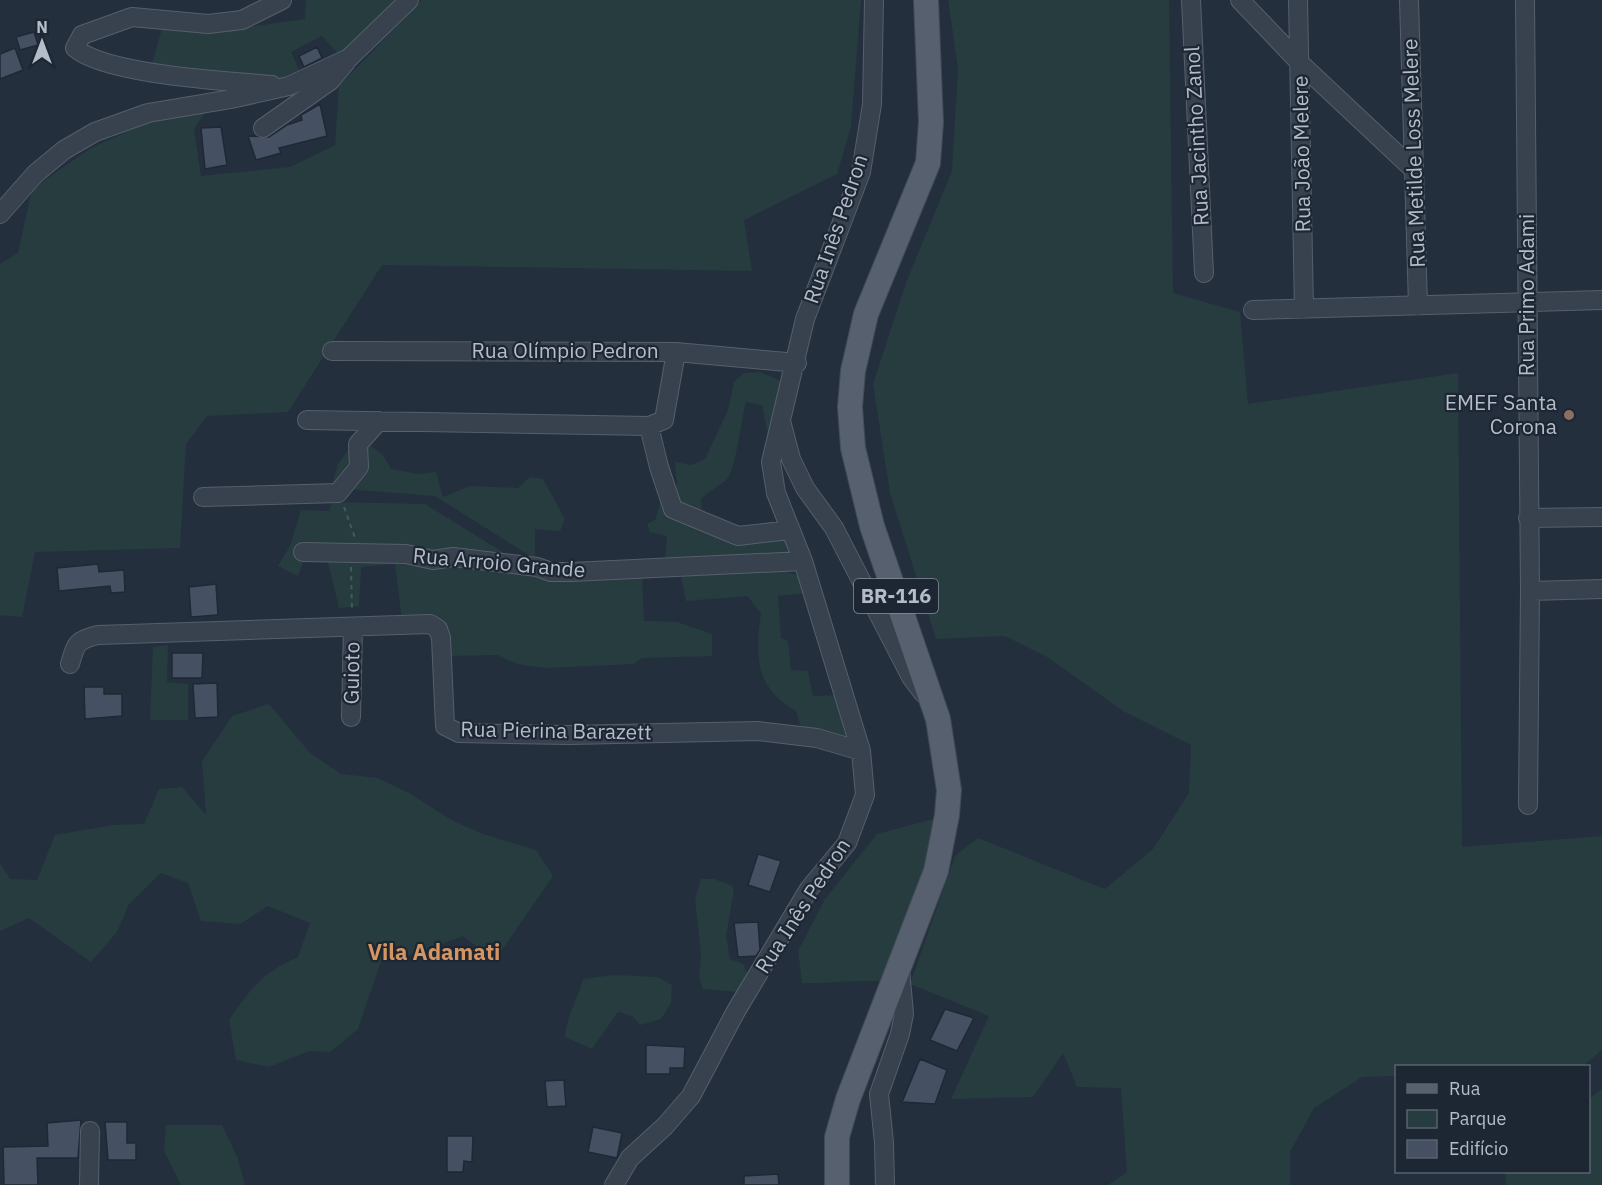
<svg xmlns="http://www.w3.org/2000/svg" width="1602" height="1185" viewBox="0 0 1602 1185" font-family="'IBM Plex Sans',sans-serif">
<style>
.green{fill:#263c3f}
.building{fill:#455162;stroke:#1f2835;stroke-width:1.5}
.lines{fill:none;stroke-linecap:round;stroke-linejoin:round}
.minor-casing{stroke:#565f6c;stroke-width:20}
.major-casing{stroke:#414a57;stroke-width:26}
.path{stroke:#44595c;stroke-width:2;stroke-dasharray:4.5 4.5;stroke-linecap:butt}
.minor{stroke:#38414e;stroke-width:18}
.major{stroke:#56606e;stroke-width:24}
.education-dot{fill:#8d6e63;stroke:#1d2633;stroke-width:2}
.labels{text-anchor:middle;stroke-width:4.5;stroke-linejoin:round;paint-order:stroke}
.shield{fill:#1d2633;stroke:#878f9c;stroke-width:1.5}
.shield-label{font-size:20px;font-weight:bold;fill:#b4bcc9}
.street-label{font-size:21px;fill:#b4bcc9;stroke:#1d2633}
.poi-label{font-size:21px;fill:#b4bcc9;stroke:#1d2633;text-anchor:end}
.neighbourhood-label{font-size:22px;font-weight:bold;fill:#d59563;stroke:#1d2633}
</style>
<rect width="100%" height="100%" fill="#242f3e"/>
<path class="green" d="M306 0H403L339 55 322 36 291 52 299 70 280 80 151 67 163 25 215 32 305 19Z
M422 0H861L851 127 837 174 744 220 752 271 382 265 288 412 207 416 186 444 180 548 35 552 22 617 0 615V264L18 253 32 189 91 148 151 121 207 110 194 129 201 176 290 167 335 145 339 86Z
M948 0H1169L1173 293 1240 312 1248 404 1458 373 1462 847 1602 836V1050L1583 1066H1396V1076L1362 1077 1314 1108 1290 1152V1185H1108L1127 1172 1121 1088 1077 1087 1063 1053 1033 1097 951 1099 989 1016 910 984 955 856 978 838 1105 889 1153 849 1189 793 1191 745 1123 711 1047 657 1005 636 936 639 890 493 873 384 907 280 952 171 958 68Z
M760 372 788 384 775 420 767 430 762 405 746 402C742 416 735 472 727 479 719 486 709 491 701 499L702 524 789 535 798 555 665 560 667 536 650 532 647 524 655 520 661 500 673 504 677 484 675 462 691 465 705 459 728 410 734 382 744 373Z
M367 443 383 455 391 469 417 474 436 472 443 497 470 486 518 488 530 477 543 479 565 519 560 531 535 529V559L435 496 331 488 338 464 352 445Z
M332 502 425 504 548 580 642 573 644 621 677 622 712 634V656L642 658 633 664 547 668 517 664 498 655 447 656 444 625 402 620 395 564 361 567 359 606 339 608 327 559 305 558 298 576 278 566 290 546 301 510 329 511Z
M760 566 803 576 806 593 778 596 781 638 788 641 791 670 808 671 813 696 839 695 851 738 835 737 801 728 796 711C755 688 755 656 761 613L747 596 686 601 680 571Z
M168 645 167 682 188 684V720H150L153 647Z
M269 704 310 753 341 774 377 778 409 793 453 821 483 834 536 850 553 876 495 960 463 936 415 954 381 961 358 1029 330 1052 309 1051 269 1067 236 1060 229 1020C251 988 262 973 298 957L310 923 268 906 240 924 201 921 188 883 161 873 129 904 117 932 91 962 29 918 0 931V863L10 879 37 880 55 835 114 825 144 824 159 789 182 787 206 815 202 761 232 716Z
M941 817 931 862 886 982C858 979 831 984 802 983L798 951 825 899 877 834Z
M701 879H714L731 885 734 890 726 936 730 959 743 964 751 981 737 992 703 989 699 977 701 954 695 899Z
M613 975 658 977 672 985 671 1003 661 1019 640 1025 632 1016 618 1012 592 1049 565 1037C566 1017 578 999 583 979Z
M1602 1089V1185H1506L1505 1172H1588L1589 1099Z
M166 1125H222L238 1159 245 1185H181L164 1151Z"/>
<path class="building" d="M34 32 38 45 20 50 16 37Z
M317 47 322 58 304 67 299 56Z
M15 48 23 70 0 79V54Z
M320 104 327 136 279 148 281 153 256 160 248 136 269 137 287 125 302 120 301 115Z
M221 127 227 165 205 169 201 128Z
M98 564 99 572 124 570 125 592 111 593 110 586 59 591 57 568Z
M216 584 218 615 191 617 189 587Z
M172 653H203L202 678H172Z
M217 683 218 717 195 718 193 684Z
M84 687H104V694H122V716L85 719Z
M758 854 781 861 770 892 748 885Z
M758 922 760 950 756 956 738 957 734 923Z
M945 1009 974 1018 957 1051 930 1040Z
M646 1045 685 1047 684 1068H670V1074H646Z
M920 1059 947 1070 935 1104 902 1102Z
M564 1080 566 1106 547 1107 545 1081Z
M81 1120 78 1158H37L38 1185H4L3 1147 48 1146 47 1123Z
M105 1122H127V1143H136V1160H108Z
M593 1127 622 1133 617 1158 588 1152Z
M447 1136H473L472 1162 464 1161 463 1172H447Z
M778 1174 779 1185H744V1176Z"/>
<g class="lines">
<defs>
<path id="minor" d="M1191 0 1204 273
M1240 0 1301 64 1414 170
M1298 0 1304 309
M1409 0 1418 306
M1525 0 1530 591 1528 805
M272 85C229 81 106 75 75 48L82 35 132 17 208 24 242 20 282 0
M263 128 330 81 346 62
M0 214 35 174 64 150 95 132 148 113 231 99 289 86 349 58 409 0
M1253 310 1602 300
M332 351 676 352 797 363
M307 420 649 426 664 420 676 352
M781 421 791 459 805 488 834 528 911 677 923 693
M649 426 659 467 673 509 738 536 790 530
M203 497 338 493 359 467 358 444 379 421
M1528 518 1602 517
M303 552 406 554 433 560 453 557 537 567 551 572H572L803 561
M1530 591 1602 589
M70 664C76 644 76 640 98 635L430 624 438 629 441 638 445 726 459 733 569 735 758 731 817 738 861 751
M351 717 353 628
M89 1185 90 1131
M614 1185 630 1158 665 1126 691 1096 736 1011 809 889 847 843 865 795 861 751 803 561 776 493 771 462 805 319 861 172 872 104 874 0
M885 1185 884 1143 879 1094 900 1034 904 1014 900 969"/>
<path id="major" d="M837 1185V1137L848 1099 936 871 947 815 949 790 938 719 872 526 853 448 850 407 853 371 866 314 928 163 931 122 926 0"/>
</defs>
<use href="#minor" class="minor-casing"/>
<use href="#major" class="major-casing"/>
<path class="path" d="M344 507 355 538
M351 567 352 610"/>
<use href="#minor" class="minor"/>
<use href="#major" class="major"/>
</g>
<circle class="education-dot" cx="1569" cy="415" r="6"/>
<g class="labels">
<rect class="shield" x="854" y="579" width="84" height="34" rx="4.5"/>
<g class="shield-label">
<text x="896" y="603">BR-116</text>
</g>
<g class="street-label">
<text transform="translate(1197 136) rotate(-93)" y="7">Rua Jacintho Zanol</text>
<text transform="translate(1414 153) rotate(-92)" y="7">Rua Metilde Loss Melere</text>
<text transform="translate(1302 154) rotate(-91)" y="7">Rua João Melere</text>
<text transform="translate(836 229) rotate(-71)" y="7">Rua Inês Pedron</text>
<text transform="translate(1527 295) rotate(-90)" y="7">Rua Primo Adami</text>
<text x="565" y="358">Rua Olímpio Pedron</text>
<text transform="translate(499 563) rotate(5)" y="7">Rua Arroio Grande</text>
<text transform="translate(352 673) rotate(-89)" y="7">Guioto</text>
<text transform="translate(556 731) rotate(1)" y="7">Rua Pierina Barazett</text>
<text transform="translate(803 906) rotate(-57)" y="7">Rua Inês Pedron</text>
</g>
<g class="poi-label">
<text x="1557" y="410">EMEF Santa<tspan x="1557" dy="24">Corona</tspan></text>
</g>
<g class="neighbourhood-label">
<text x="434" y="960">Vila Adamati</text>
</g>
</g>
<rect x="1395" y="1065" width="195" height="108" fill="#1d2633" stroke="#59626f" stroke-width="1.5"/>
<rect x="1407" y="1084" width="30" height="9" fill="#56606e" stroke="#59626f" stroke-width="1.5"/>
<text x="1449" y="1095" font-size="18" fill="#b4bcc9">Rua</text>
<rect x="1407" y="1110" width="30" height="18" fill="#263c3f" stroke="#59626f" stroke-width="1.5"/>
<text x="1449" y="1125" font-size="18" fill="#b4bcc9">Parque</text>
<rect x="1407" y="1140" width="30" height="18" fill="#455162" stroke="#59626f" stroke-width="1.5"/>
<text x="1449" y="1155" font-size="18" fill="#b4bcc9">Edifício</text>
<g transform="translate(42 42)" stroke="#1d2633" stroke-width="4.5" paint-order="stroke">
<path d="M0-4.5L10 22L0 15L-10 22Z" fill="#b4bcc9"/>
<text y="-9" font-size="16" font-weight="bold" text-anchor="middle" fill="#b4bcc9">N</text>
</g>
</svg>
